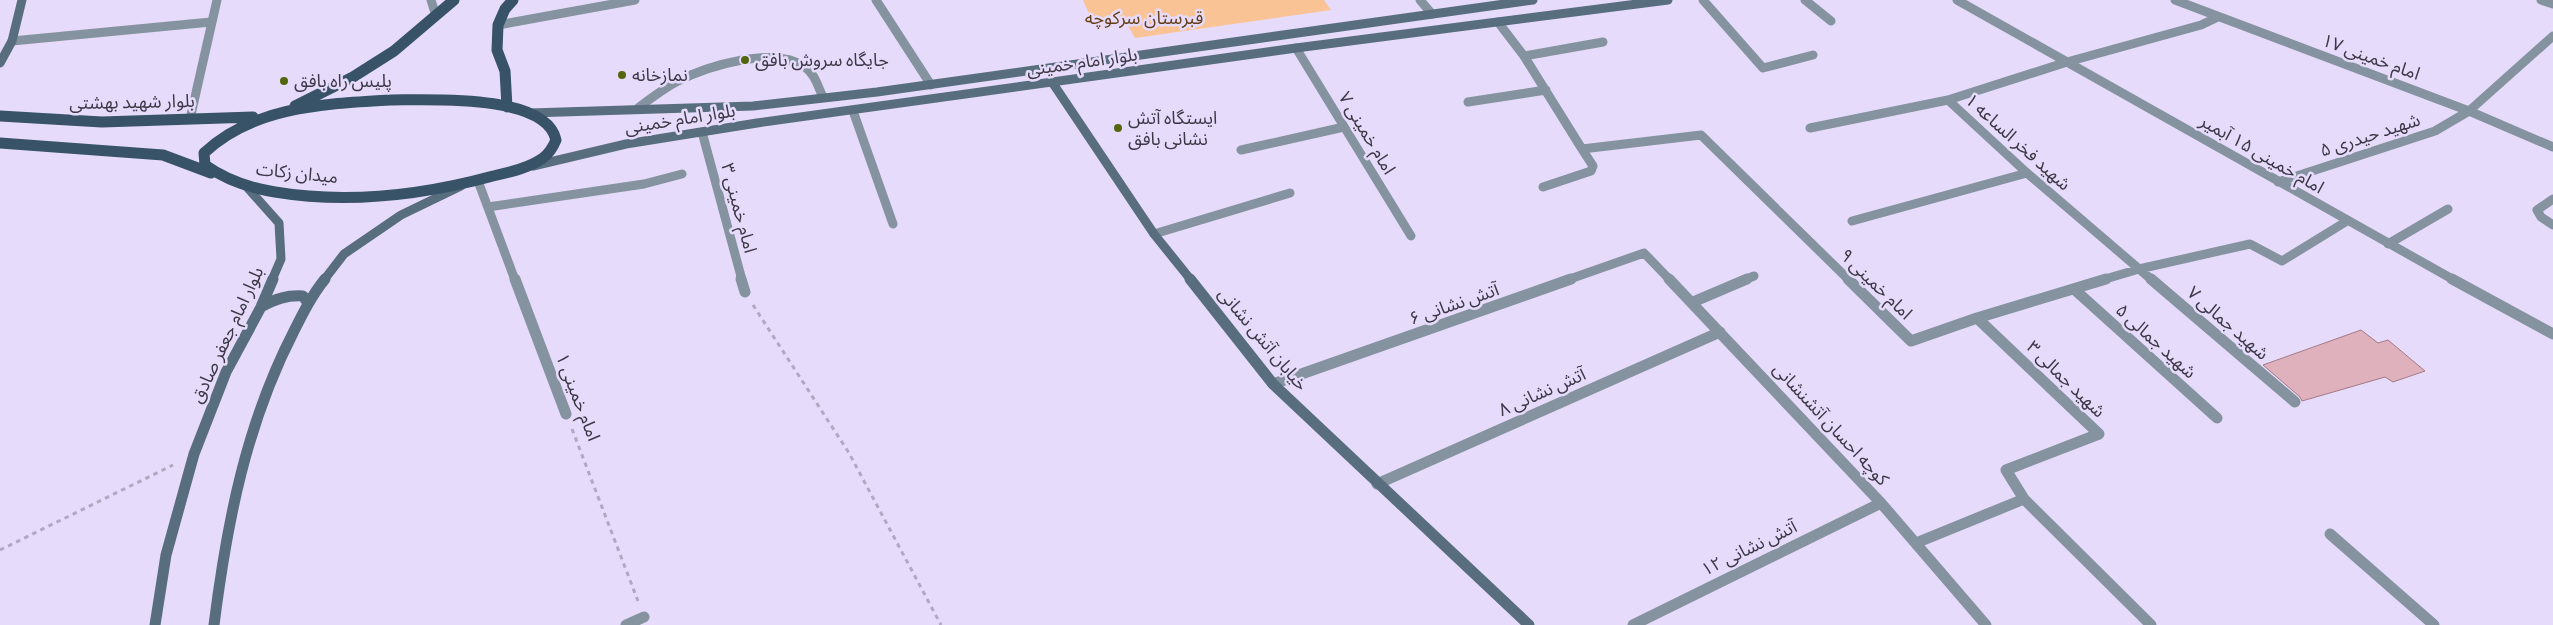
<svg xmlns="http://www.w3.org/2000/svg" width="2553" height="625" viewBox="0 0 2553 625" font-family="'Source Sans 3','Noto Sans Arabic',sans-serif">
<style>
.green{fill:#fac395}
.building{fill:#deb1bd;stroke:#a47a85}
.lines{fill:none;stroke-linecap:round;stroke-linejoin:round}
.path{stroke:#b1a8c2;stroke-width:3;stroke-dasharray:4.5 4.5;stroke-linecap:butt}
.lane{stroke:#84939f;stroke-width:9}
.street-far1{stroke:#84939f;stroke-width:9}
.street{stroke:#84939f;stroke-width:11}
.secondary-far1{stroke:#586e7e;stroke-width:9}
.secondary{stroke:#586e7e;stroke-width:11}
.primary{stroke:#385367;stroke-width:11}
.poi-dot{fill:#53650d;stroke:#e6dbfa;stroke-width:2}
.labels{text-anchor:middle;stroke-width:5;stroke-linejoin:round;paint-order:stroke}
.park-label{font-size:18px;fill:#653d17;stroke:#e6dbfa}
.street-label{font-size:18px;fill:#3d3847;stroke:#e6dbfa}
.poi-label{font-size:18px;fill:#3d3847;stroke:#e6dbfa;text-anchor:start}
</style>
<rect width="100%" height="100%" fill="#e6dbfa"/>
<path class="green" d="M1083 0H1324L1331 10 1135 38 1127 24 1096 30Z"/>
<path class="building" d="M2361 330 2378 343 2388 340 2425 371 2393 382 2385 377 2302 401 2300 397 2263 365Z"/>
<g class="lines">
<path class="path" d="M753 305 849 453 941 625
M572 429 638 601
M0 550 173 465"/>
<path class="lane" d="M12 41 211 22
M638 108C650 99 663 89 676 82 707 66 775 45 805 67 815 74 818 87 823 97"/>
<path class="street-far1" d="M431 0 436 16
M876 0 931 85
M1420 0 1432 14
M1703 0 1763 68 1813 55
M1805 0 1831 21
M1957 0 2454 280
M2175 0 2469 111 2553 147
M2541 0 2553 4
M1498 22 1524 56 1582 149 1701 135 1849 280
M498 25 635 0
M1296 48 1411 236
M1524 56 1603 42
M1468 102 1546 90
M853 111 893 224
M190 119 217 0
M1810 128 1948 100
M702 132 742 280
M1241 150 1344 127
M478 181 515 280
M2278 182 2435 131 2469 111 2553 36
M1543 187 1591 171 1593 166 1582 149
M2553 199 2537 210 2541 217 2553 225
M488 207 644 184 682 174
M1852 221 2027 173
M1154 234 1290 193
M2388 244 2448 209
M1567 280 1644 253 1670 280
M1744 280 1754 276
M2102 280 2139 269 2250 244 2282 261 2347 221
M2152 280 2027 173 1948 100 2067 62 2201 25 2218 17"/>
<path class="street" d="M515 279 566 414
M741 279 745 292
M1669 279 1881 503 1986 625
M1848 279 1911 341 1977 318 2106 279
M2151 279 2295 402
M2452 279 2553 334
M2074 289 2217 418
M1693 302 1747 279
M1977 318 2099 434 2006 470 2024 499 2151 625
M1273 384 1571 279
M1377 484 1720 332
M2330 534 2434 625
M1916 543 2024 499
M626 625 644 617
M1633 625 1881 503"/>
<path class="secondary-far1" d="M0 63 12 41 22 0
M1052 82 1154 234 1191 280
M530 113 753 106 877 92 1533 0
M533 166 626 144 757 123 1296 48 1668 0
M246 186 279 223 281 259 272 280
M324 280 344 254 401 215 461 186"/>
<path class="secondary" d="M1190 279 1273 384 1529 625
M261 307C275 299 287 295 303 296L308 303
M155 625 166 555 194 454 226 372 261 307 273 279
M214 625C227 522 246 424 294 331 303 313 312 295 325 279"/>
<path class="primary" d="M390 100C427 100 546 93 556 140 553 147 550 153 543 158 529 168 510 172 493 176 423 195 347 204 275 192 250 188 226 180 205 165L204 153C254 106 325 104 390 100Z
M295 106 353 77 394 51 454 0
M507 107 505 71 497 50 498 25 505 9 513 0
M0 116 102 122 253 117
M0 143 163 155 211 173"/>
</g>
<g class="poi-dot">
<circle cx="745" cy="60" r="5"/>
<circle cx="622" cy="75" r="5"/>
<circle cx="284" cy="81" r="5"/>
<circle cx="1118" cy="128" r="5"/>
</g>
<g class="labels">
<g class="park-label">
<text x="1144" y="24">قبرستان سرکوچه</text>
</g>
<g class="street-label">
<text transform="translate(2371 57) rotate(20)" y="6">امام خمینی ۱۷</text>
<text transform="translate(1082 62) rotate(-8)" y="6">بلوار امام خمینی</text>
<text transform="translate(132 102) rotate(-1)" y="6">بلوار شهید بهشتی</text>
<text transform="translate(680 119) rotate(-9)" y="6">بلوار امام خمینی</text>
<text transform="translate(1367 133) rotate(59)" y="6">امام خمینی ۷</text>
<text transform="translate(2370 135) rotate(-18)" y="6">شهید حیدری ۵</text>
<text transform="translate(2018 142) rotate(42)" y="6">شهید فخر الساعه ۱</text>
<text transform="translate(2262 154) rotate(30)" y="6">امام خمینی ۱۵ آبمیر</text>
<text transform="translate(297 173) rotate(6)" y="6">میدان زکات</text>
<text transform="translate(739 208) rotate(75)" y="6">امام خمینی ۳</text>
<text transform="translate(1876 284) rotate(44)" y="6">امام خمینی ۹</text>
<text transform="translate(1454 304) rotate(-19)" y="6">آتش نشانی ۶</text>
<text transform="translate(2228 323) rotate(41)" y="6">شهید جمالی ۷</text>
<text transform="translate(227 335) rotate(-65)" y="6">بلوار امام جعفر صادق</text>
<text transform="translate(1263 339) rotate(50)" y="6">خیابان آتش نشانی</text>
<text transform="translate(2156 341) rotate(42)" y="6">شهید جمالی ۵</text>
<text transform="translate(2066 379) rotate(44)" y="6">شهید جمالی ۳</text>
<text transform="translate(1542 392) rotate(-24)" y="6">آتش نشانی ۸</text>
<text transform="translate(578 397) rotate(69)" y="6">امام خمینی ۱</text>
<text transform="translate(1831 424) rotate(47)" y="6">کوچه احسان آتشنشانی</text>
<text transform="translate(1749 548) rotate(-26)" y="6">آتش نشانی ۱۲</text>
</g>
<g class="poi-label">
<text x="755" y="66">جایگاه سروش بافق</text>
<text x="632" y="81">نمازخانه</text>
<text x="294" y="87">پلیس راه بافق</text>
<text x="1128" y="124">ایستگاه آتش<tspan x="1128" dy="21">نشانی بافق</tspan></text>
</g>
</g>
</svg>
